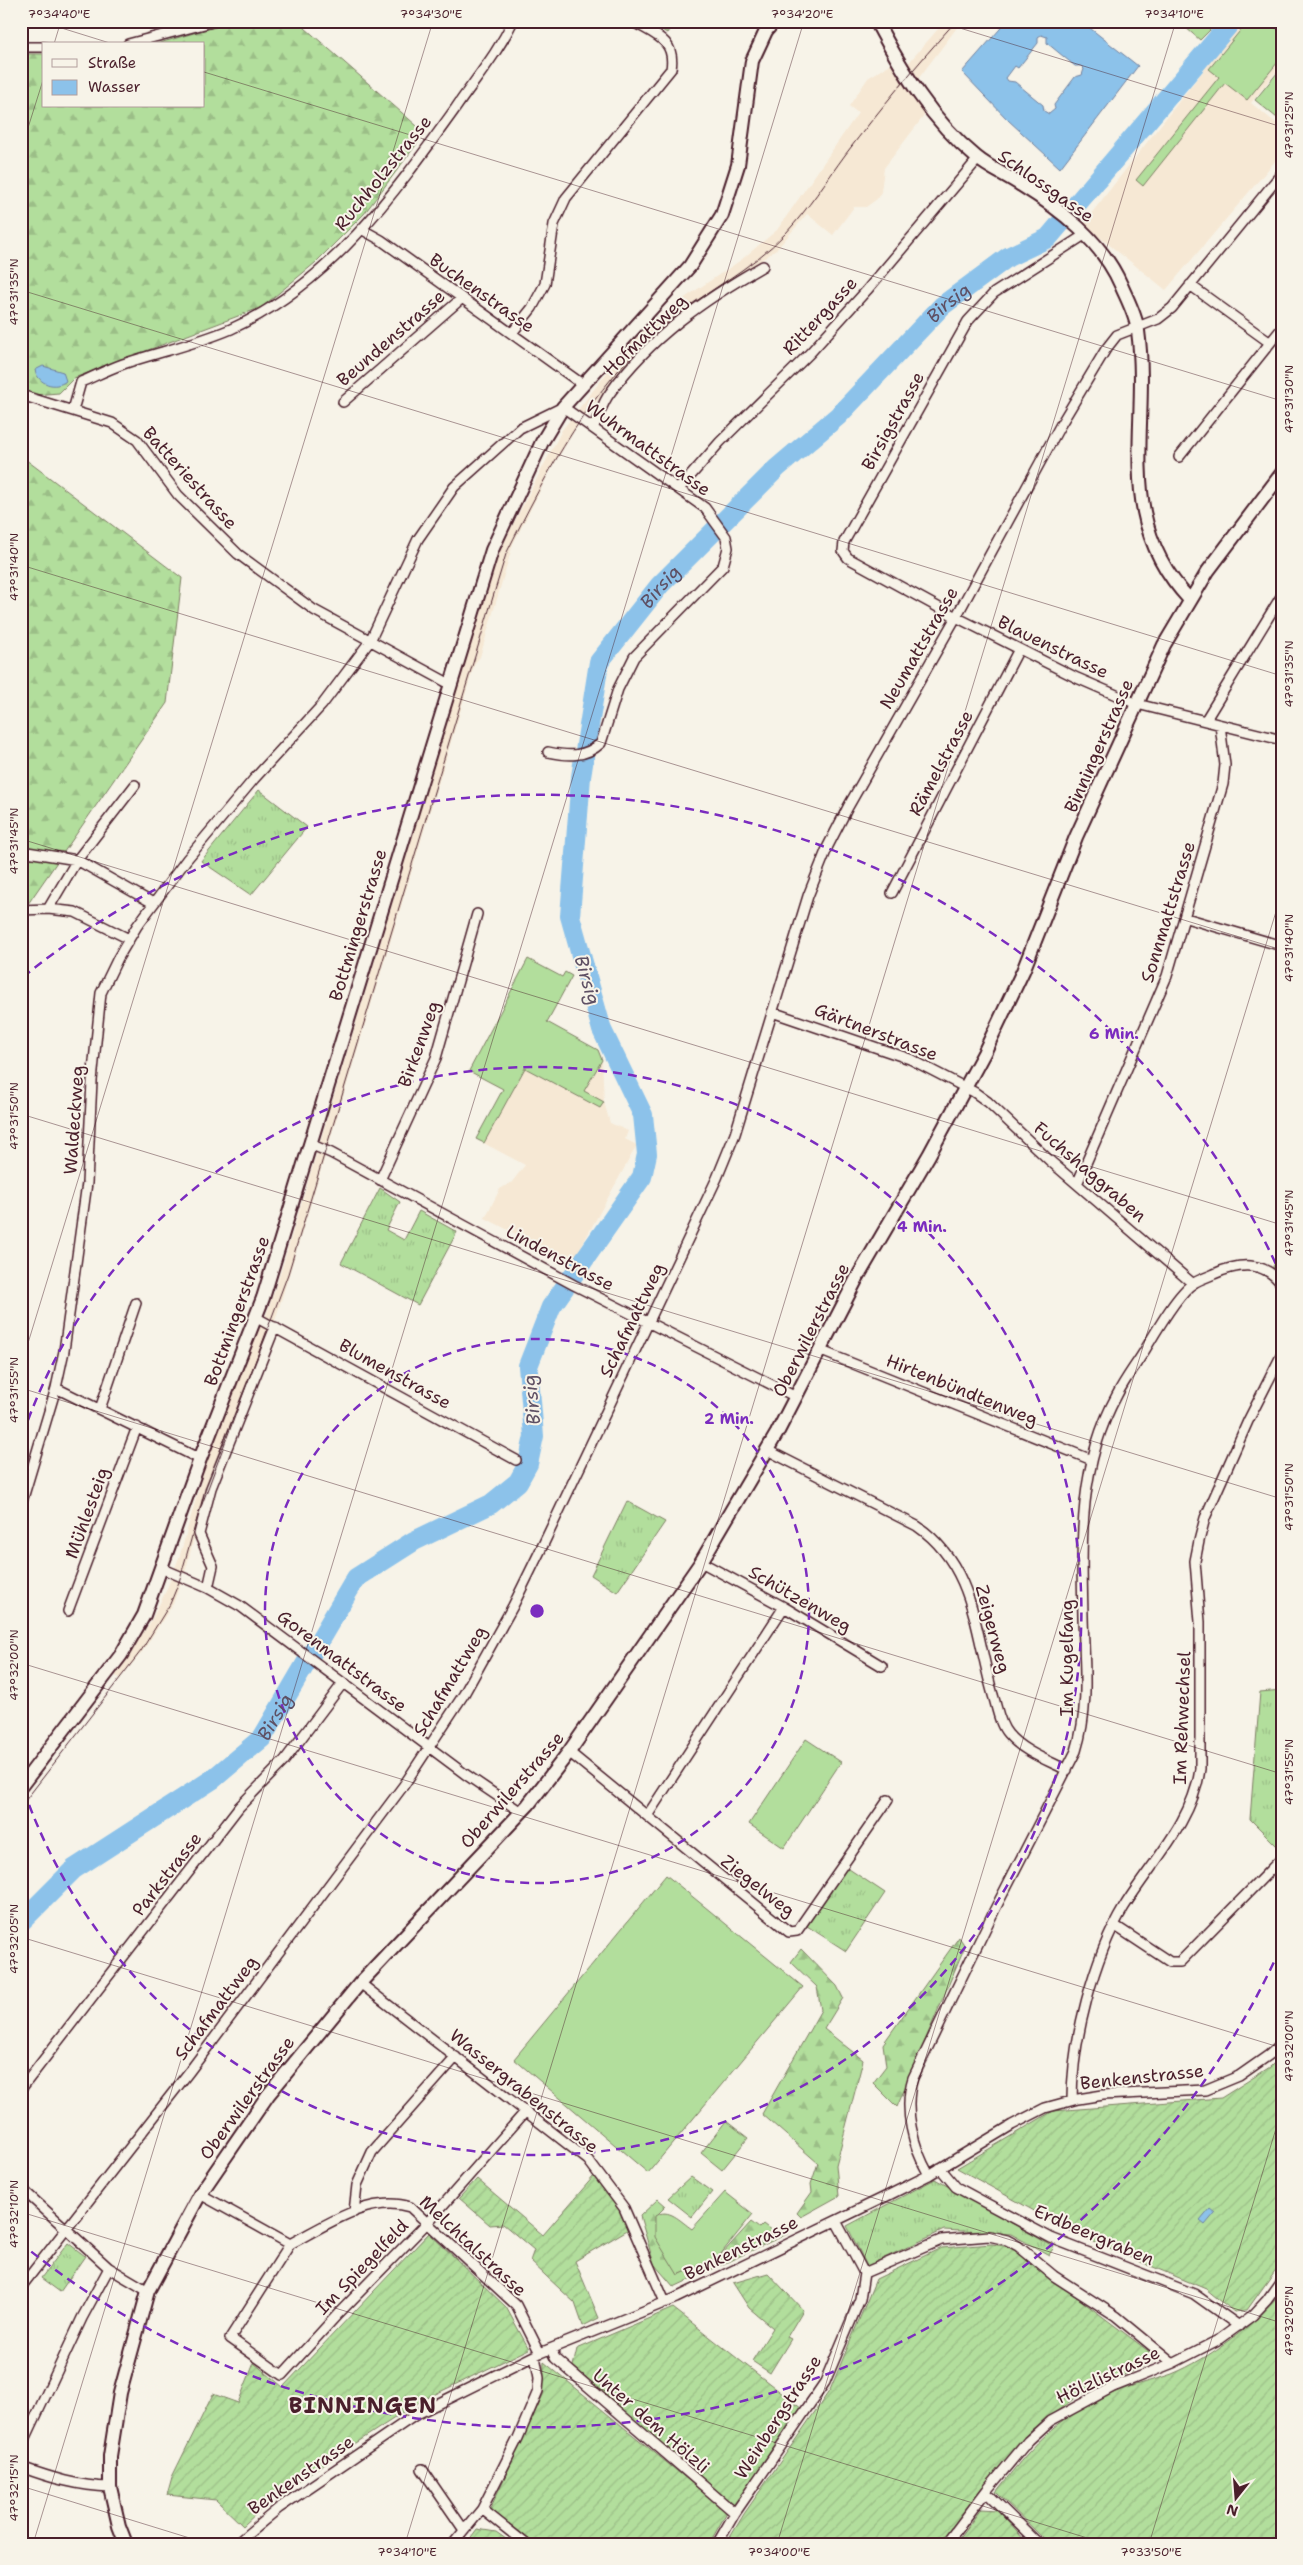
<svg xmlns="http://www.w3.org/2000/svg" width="1303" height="2565" viewBox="0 0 1303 2565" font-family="'Shantell Sans',sans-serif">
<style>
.built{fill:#f6e8d4}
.grass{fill:url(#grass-tufts);stroke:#7e7e64}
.forest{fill:url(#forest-firs);stroke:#7e7e64}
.garden{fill:url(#garden-furrows);stroke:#7e7e64}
.pitch{fill:#b2de9c;stroke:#7e7e64}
.water{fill:#8cc2ea;stroke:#72819e;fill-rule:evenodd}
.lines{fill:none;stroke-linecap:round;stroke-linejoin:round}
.river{stroke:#8cc2ea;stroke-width:20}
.street-casing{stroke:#4a1f2b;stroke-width:12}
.secondary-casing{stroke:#4a1f2b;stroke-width:16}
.street{stroke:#f7f3e8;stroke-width:9}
.secondary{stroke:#f7f3e8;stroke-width:12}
.tram{stroke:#4a1f2b;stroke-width:1}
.ticks{fill:none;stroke:#4a1f2b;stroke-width:1;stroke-opacity:0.45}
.ring{fill:none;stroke:#7b2cbf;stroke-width:2.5;stroke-dasharray:9 6}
.labels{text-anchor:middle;stroke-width:4;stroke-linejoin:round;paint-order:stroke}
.street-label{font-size:18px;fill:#4a1f2b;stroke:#f7f3e8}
.water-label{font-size:19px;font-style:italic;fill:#5e5064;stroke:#f7f3e8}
.district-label{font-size:22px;font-weight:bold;letter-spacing:1px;fill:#4a1f2b;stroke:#f7f3e8}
.centre{fill:#7b2cbf;stroke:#f7f3e8;stroke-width:2.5}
.ring-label{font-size:15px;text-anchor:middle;font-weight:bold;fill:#7b2cbf;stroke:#f7f3e8;stroke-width:4;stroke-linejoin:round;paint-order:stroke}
.neatline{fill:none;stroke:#4a1f2b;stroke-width:2}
.ticks-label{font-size:12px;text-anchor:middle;fill:#4a1f2b}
</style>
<defs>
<pattern id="grass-tufts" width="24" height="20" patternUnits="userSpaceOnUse" patternTransform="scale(1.25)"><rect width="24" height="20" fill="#b2de9c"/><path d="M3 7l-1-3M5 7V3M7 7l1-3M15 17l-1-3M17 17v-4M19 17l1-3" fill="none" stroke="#9bbe87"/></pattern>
<pattern id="forest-firs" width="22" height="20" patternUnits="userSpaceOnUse" patternTransform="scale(1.25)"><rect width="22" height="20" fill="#b2de9c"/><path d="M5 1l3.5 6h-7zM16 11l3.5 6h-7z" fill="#9bbe87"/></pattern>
<pattern id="garden-furrows" width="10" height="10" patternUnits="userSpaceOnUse" patternTransform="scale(1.25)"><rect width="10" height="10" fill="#b2de9c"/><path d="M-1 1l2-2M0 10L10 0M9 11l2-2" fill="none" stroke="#9bbe87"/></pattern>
</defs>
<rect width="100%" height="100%" fill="#f7f3e8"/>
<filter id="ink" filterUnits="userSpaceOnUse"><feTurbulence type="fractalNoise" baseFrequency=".02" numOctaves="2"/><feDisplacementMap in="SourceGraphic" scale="10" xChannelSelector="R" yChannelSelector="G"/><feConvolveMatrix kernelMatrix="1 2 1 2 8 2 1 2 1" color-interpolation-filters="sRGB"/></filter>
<g filter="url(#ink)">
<path class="built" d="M945 21H962L912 87 927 112 884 168 881 192 877 199 866 207H854L833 235 807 214 776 250 734 279 643 349 616 377 576 428 550 471 513 544 480 657 475 663 274 1324 200 1515 186 1569 173 1604 142 1652 120 1678 113 1675 150 1623 166 1591 180 1555 207 1460 254 1338 265 1319 281 1271 466 659 465 652 496 551 504 542 562 430 632 341 668 309 741 260 777 230 858 113 849 106 868 78 892 63 898 75Z
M1242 21H1277L1282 25V64L1251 103 1282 128V153L1166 290 1083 224Z
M528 959 562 977 565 972 572 976 547 1022 598 1050 602 1060 604 1102 610 1123 628 1131 625 1139 637 1145 572 1263 485 1218 500 1189 512 1182 525 1165 476 1139 503 1089 469 1071Z"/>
<path class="grass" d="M646 21H675L667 33Z
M259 790 307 827 251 895 201 861Z
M380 1188 400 1202 386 1230 404 1240 419 1211 457 1232 418 1305 341 1263Z
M627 1501 665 1522 617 1592 591 1575Z
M1282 1690V1849L1281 1850 1250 1819 1260 1692Z
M846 1867 885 1893 846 1951 807 1926Z
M691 2177 712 2192 692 2217 668 2198Z
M935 2179 1054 2247 1049 2255 1011 2234 944 2230 867 2266 847 2226Z
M68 2243 85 2256 60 2292 41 2278Z"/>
<path class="forest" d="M235 21H297L425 133 364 214 315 263 262 307 74 378 59 393 21 396V54H44V106H204V44H156Z
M21 456 182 578 167 703 21 914Z
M1282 1246V1277L1273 1267Z
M959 1937 965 1946 897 2107 873 2083 886 2066 883 2044Z
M801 1949 837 1986 843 1998 824 2029 863 2060 836 2165 839 2196 801 2217 797 2213 812 2192 811 2184 818 2163 762 2114 821 2010 817 1987 791 1962Z
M658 2199 666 2206 655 2217 678 2275 703 2264 711 2266 751 2222 759 2228 763 2224 776 2234 785 2227 789 2233 674 2287 654 2264 640 2216Z"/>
<path class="garden" d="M1282 2055V2261L1247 2310 1234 2312 1206 2289 1081 2237 957 2168 1053 2111 1221 2098 1270 2067Z
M594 2176 619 2208 629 2229 575 2261 599 2318 583 2326 575 2303 530 2261 534 2250 503 2224 490 2225 459 2198 477 2179 543 2235Z
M429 2233 506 2307 529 2349 421 2401 277 2494 243 2526 216 2500 167 2495 172 2477 213 2394 238 2403 254 2363 283 2387Z
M992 2244 1010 2247 1151 2353V2363L1079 2395 1031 2430 940 2544H726L744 2514 830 2390 876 2279 941 2248Z
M768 2273 803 2310 787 2337 791 2339 770 2373 752 2361 773 2328 749 2308 733 2283Z
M1282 2292V2544H1049L996 2492C1018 2464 1038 2438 1067 2418 1083 2408 1103 2396 1121 2390 1138 2383 1156 2380 1172 2374 1209 2359 1257 2323 1282 2292Z
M673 2308 802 2409 734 2506 727 2505C673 2460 626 2410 573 2366L577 2349Z
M544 2362 727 2512 709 2544H535L490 2509 543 2395Z
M981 2509 997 2510 1028 2544H955Z
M477 2529 496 2532 513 2544H466Z"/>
<path class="pitch" d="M1178 21H1219L1200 40Z
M1248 21H1267L1282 33V57L1247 100 1225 83 1143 186 1136 180 1219 77 1209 69Z
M1282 67V122L1255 100Z
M528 959 562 977 565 972 572 976 547 1022 598 1050 602 1060 584 1091 604 1102 600 1108 525 1068 484 1143 476 1139 503 1089 469 1071Z
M806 1739 841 1762 784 1848 749 1824Z
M666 1875 803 1987 648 2173 514 2059Z
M726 2121 748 2138 722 2170 701 2153Z
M725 2192 753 2214 711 2266 703 2264 678 2275 655 2237V2216C669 2207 680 2221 692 2229Z"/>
<path class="water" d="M1007 21H1081L1138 66 1060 168 1008 120 962 72ZM1041 35 1047 37V43L1075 66H1081L1084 69 1082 75 1075 77 1054 105 1055 109 1049 114 1044 111 1043 105 1015 82 1008 81 1006 78 1015 66 1018 68 1038 43V37Z
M43 366 63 372 66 381C55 390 38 384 35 370Z
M1210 2209 1215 2213 1205 2225 1200 2221Z"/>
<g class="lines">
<path class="river" id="s1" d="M21 1922 74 1869 213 1779 262 1738 356 1578 414 1541 491 1504 518 1482 528 1464 534 1436 528 1366 551 1307 642 1177 647 1154 643 1115 602 1030 570 916 581 777 599 662 660 585 777 468 838 416 942 306 1008 257 1048 238 1232 21"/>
<defs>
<path id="street" d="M128 44 216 21
M21 47H44
M363 230 381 240 582 384
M1086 234 994 293 968 321 844 542 843 551 848 558 956 617 1077 678 1137 704 1282 740
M1190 285 1269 342
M512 333 532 308 545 284 554 224 566 198 671 69C676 40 655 35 632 21
M21 395 112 423 137 440 178 495 238 554 314 610 450 684
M343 402 461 299
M73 410 81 382C95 376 109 369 123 364 159 352 196 344 231 329 329 285 394 194 455 109 476 78 496 56 513 21
M593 428C599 417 602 403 610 393 649 338 705 299 763 266
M1179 457 1282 328
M679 489 720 442 810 353 867 290 978 159
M1205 721 1282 595
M21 851 77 860 153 903
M892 893 1019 649
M48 909 77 860 135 785
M21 910 48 909 75 912 129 939
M1186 918 1282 946
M772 1012 910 1059 974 1092 988 1102 1049 1160 1192 1283
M310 1144 331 1153 574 1285 796 1397
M380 1180 436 1058 477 914
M1077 1184 1167 976 1223 784 1225 765 1220 725
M257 1318 516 1460
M819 1350 1092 1460
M56 1388 200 1459
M100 1409 136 1303
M767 1450 917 1526C975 1566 975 1633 993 1695 997 1707 999 1724 1008 1734 1022 1751 1047 1760 1067 1770
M21 1505 56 1388 64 1351 87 1183 92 1081 101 993 118 958 137 926 187 859 254 779 322 705 370 641 418 539 454 487 520 428 563 407 705 508 726 537 728 548 723 566 634 657 618 689 601 743C585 758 567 756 548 752
M701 1562 784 1607 882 1666
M161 1568 208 1588 240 1606 465 1774 521 1812
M208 1588 213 1566 199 1534 211 1488 275 1327
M68 1611 137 1427
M569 1752 789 1932 797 1931 888 1800
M647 1816 784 1607
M1114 1925 1170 1962H1180L1282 1858
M360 1983 588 2160 624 2208 665 2302
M21 2089 239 1807 284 1761 343 1683
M1072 2100C1072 2042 1093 1958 1124 1907 1151 1863 1193 1822 1200 1769V1622L1195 1561 1199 1541 1205 1518 1248 1421 1282 1354
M940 2168 956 2187 1051 2238 1194 2294 1239 2326
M929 2175C913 2147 903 2109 913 2078L994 1911 1076 1751C1090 1706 1084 1662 1083 1616 1081 1539 1079 1464 1117 1395 1125 1379 1136 1365 1145 1350 1155 1333 1178 1292 1194 1283 1200 1279 1208 1277 1214 1274 1238 1263 1265 1260 1282 1285
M21 2188 109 2268 148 2291
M200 2194 290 2244C325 2226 369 2194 410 2207L516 2305 540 2353
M354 2212 357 2185 372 2152 456 2057
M290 2244 230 2338 282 2375 338 2314 428 2222 526 2111
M864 2273 941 2240 989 2236 1007 2240 1018 2246 1054 2276 1116 2316 1173 2363
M21 2287 189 2072 404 1785 464 1694 513 1606 543 1545 717 1178 735 1134 808 896 828 846 848 807 956 617 1061 424 1106 349 1117 335 1158 319 1172 308 1282 173
M551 2349 555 2358 735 2513
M21 2448 82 2318 109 2268
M21 2467C51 2478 78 2486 110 2487
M422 2469 464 2530
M986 2492 1039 2544
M482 2509 526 2544
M236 2544 279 2508 417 2414 540 2353 676 2298 887 2196 929 2175 1012 2125 1045 2108 1078 2099 1103 2095 1205 2090 1239 2076 1269 2055 1282 2043
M453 2544 482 2509 518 2438 538 2391 539 2378 535 2356
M717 2544 735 2513 825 2382 860 2299 864 2273 836 2221
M946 2544 987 2490 1028 2441 1050 2421 1113 2387 1173 2363 1220 2339 1253 2315 1267 2300 1282 2279"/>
<path id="secondary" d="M876 21C903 72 931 120 976 157 989 168 1006 175 1021 185 1060 209 1102 241 1121 285 1127 299 1136 315 1138 331 1151 428 1112 518 1190 600
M21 1786 121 1655 144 1615 200 1459 263 1298 492 550 542 442 563 407 690 266 722 215 738 165 752 61 766 31 774 21
M126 2544 119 2526 110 2487V2456L120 2393 148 2291 200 2194 268 2095 360 1983 528 1805 569 1752 701 1562 777 1433 857 1278 929 1155 984 1053 1023 971 1076 837 1164 645 1208 571 1282 473"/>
</defs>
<use href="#street" class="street-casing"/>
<use href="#secondary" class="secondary-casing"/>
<use href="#street" class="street"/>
<use href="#secondary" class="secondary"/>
<path class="tram" d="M21 1806 141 1651 170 1604 179 1582 198 1515 288 1274 506 554C548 470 590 388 663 326 702 293 751 270 786 233 808 209 826 181 845 155 880 109 917 64 956 21"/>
</g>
</g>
<path class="ticks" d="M39 21 113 44M937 21 1282 127M54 44 61 21M204 72 1282 401M21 150 44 77M21 290 1282 676M21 565 1282 950M21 839 1282 1225M21 1114 1282 1499M21 1366 433 21M21 1388 1282 1774M21 1663 1282 2048M21 1937 1282 2323M21 2212 1107 2544M21 2486 209 2544M33 2544 804 21M405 2544 1176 21M777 2544 1282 892M1149 2544 1282 2109"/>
<g class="ring">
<circle cx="537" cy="1611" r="272"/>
<path d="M23 1434A544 544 0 1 1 23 1788"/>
<path d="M1280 1949A816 816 0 0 1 23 2245M23 977A816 816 0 0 1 1280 1273"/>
</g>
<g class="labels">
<g class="street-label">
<text transform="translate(383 173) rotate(-51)" y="6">Ruchholzstrasse</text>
<text transform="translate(1046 186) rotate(35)" y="6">Schlossgasse</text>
<text transform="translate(482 293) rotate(35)" y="6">Buchenstrasse</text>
<text transform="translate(820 316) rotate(-47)" y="6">Rittergasse</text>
<text transform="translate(645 335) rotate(-44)" y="6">Hofmattweg</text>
<text transform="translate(391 338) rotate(-41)" y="6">Beundenstrasse</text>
<text transform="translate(893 421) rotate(-61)" y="6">Birsigstrasse</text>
<text transform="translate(648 448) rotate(36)" y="6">Wuhrmattstrasse</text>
<text transform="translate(190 478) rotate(48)" y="6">Batteriestrasse</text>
<text transform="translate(1053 647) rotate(26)" y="6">Blauenstrasse</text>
<text transform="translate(919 648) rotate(-60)" y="6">Neumattstrasse</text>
<text transform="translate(1099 746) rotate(-66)" y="6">Binningerstrasse</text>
<text transform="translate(941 763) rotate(-62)" y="6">Rämelstrasse</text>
<text transform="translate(1168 912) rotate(-73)" y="6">Sonnmattstrasse</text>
<text transform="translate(358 925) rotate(-73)" y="6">Bottmingerstrasse</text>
<text transform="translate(876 1032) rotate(21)" y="6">Gärtnerstrasse</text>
<text transform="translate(419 1044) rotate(-70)" y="6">Birkenweg</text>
<text transform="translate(74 1120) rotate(-86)" y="6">Waldeckweg</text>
<text transform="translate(1090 1172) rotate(41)" y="6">Fuchshaggraben</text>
<text transform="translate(560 1258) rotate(28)" y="6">Lindenstrasse</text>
<text transform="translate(237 1311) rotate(-70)" y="6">Bottmingerstrasse</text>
<text transform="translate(632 1320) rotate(-64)" y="6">Schafmattweg</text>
<text transform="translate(811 1330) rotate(-63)" y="6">Oberwilerstrasse</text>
<text transform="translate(395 1374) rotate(29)" y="6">Blumenstrasse</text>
<text transform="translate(962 1390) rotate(22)" y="6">Hirtenbündtenweg</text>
<text transform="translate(87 1513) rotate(-70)" y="6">Mühlesteig</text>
<text transform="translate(800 1599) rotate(30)" y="6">Schützenweg</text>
<text transform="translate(993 1629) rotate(75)" y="6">Zeigerweg</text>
<text transform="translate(1067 1658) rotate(-90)" y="6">Im Kugelfang</text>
<text transform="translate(342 1661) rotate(37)" y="6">Gorenmattstrasse</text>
<text transform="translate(450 1681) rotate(-59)" y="6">Schafmattweg</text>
<text transform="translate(1182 1718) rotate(-88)" y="6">Im Rehwechsel</text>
<text transform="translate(512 1790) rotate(-49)" y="6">Oberwilerstrasse</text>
<text transform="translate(167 1874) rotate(-52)" y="6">Parkstrasse</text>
<text transform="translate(758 1886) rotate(38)" y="6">Ziegelweg</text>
<text transform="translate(216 2008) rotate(-53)" y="6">Schafmattweg</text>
<text transform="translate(1142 2077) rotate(-6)" y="6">Benkenstrasse</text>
<text transform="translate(524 2091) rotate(39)" y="6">Wassergrabenstrasse</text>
<text transform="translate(247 2098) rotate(-54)" y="6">Oberwilerstrasse</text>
<text transform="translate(1094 2235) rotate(23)" y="6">Erdbeergraben</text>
<text transform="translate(473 2246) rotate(43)" y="6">Melchtalstrasse</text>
<text transform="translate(741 2248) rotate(-26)" y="6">Benkenstrasse</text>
<text transform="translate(362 2267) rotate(-46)" y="6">Im Spiegelfeld</text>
<text transform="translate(1108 2375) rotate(-25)" y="6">Hölzlistrasse</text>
<text transform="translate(778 2417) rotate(-57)" y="6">Weinbergstrasse</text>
<text transform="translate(651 2421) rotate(41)" y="6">Unter dem Hölzli</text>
<text transform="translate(301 2475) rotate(-35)" y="6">Benkenstrasse</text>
</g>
<g class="water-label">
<text dy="7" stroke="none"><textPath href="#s1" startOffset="2054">Birsig</textPath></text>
<text dy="7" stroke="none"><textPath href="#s1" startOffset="1649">Birsig</textPath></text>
<text transform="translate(588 980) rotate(74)" y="7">Birsig</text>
<text transform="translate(531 1400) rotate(-95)" y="7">Birsig</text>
<text dy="7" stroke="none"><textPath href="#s1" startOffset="329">Birsig</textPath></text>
</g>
<g class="district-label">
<text x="363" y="2413">BINNINGEN</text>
</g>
</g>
<circle cx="537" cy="1611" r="8" class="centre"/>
<g class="ring-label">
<text x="1114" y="1039">6 Min.</text>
<text x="922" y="1232">4 Min.</text>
<text x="729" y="1424">2 Min.</text>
</g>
<rect width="1303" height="2565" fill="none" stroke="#f7f3e8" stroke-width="55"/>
<rect x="42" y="42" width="162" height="65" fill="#f7f3e8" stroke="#b29e9c"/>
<rect x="52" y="59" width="25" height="8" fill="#f7f3e8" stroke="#b29e9c"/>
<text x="88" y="68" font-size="15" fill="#4a1f2b">Straße</text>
<rect x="52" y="80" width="25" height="15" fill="#8cc2ea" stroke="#b29e9c"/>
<text x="88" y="92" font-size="15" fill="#4a1f2b">Wasser</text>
<g transform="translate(1236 2498) rotate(197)" stroke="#f7f3e8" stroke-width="4" paint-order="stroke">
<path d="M0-4L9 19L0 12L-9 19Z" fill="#4a1f2b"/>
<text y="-8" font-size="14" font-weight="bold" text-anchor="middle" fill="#4a1f2b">N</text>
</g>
<rect x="28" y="28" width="1248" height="2510" class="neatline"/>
<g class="ticks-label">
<text x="59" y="18">7°34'40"E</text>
<text x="431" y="18">7°34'30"E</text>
<text x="802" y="18">7°34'20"E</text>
<text x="1174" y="18">7°34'10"E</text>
<text transform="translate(1289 125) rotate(-90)" y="4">47°31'25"N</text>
<text transform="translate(14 292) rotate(-90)" y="4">47°31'35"N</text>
<text transform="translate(1289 399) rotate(-90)" y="4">47°31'30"N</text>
<text transform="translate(14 567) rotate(-90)" y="4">47°31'40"N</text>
<text transform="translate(1289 674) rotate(-90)" y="4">47°31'35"N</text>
<text transform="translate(14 841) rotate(-90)" y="4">47°31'45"N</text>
<text transform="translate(1289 948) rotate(-90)" y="4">47°31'40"N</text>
<text transform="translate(14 1116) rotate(-90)" y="4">47°31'50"N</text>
<text transform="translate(1289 1223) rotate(-90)" y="4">47°31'45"N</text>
<text transform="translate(14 1390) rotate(-90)" y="4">47°31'55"N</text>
<text transform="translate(1289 1497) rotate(-90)" y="4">47°31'50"N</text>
<text transform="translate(14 1665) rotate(-90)" y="4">47°32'00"N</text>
<text transform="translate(1289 1772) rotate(-90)" y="4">47°31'55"N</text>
<text transform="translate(14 1939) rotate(-90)" y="4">47°32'05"N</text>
<text transform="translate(1289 2046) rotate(-90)" y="4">47°32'00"N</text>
<text transform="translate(14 2214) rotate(-90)" y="4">47°32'10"N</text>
<text transform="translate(1289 2321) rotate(-90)" y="4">47°32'05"N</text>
<text transform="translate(14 2488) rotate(-90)" y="4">47°32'15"N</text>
<text x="407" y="2556">7°34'10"E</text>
<text x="779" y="2556">7°34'00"E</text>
<text x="1151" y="2556">7°33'50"E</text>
</g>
</svg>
